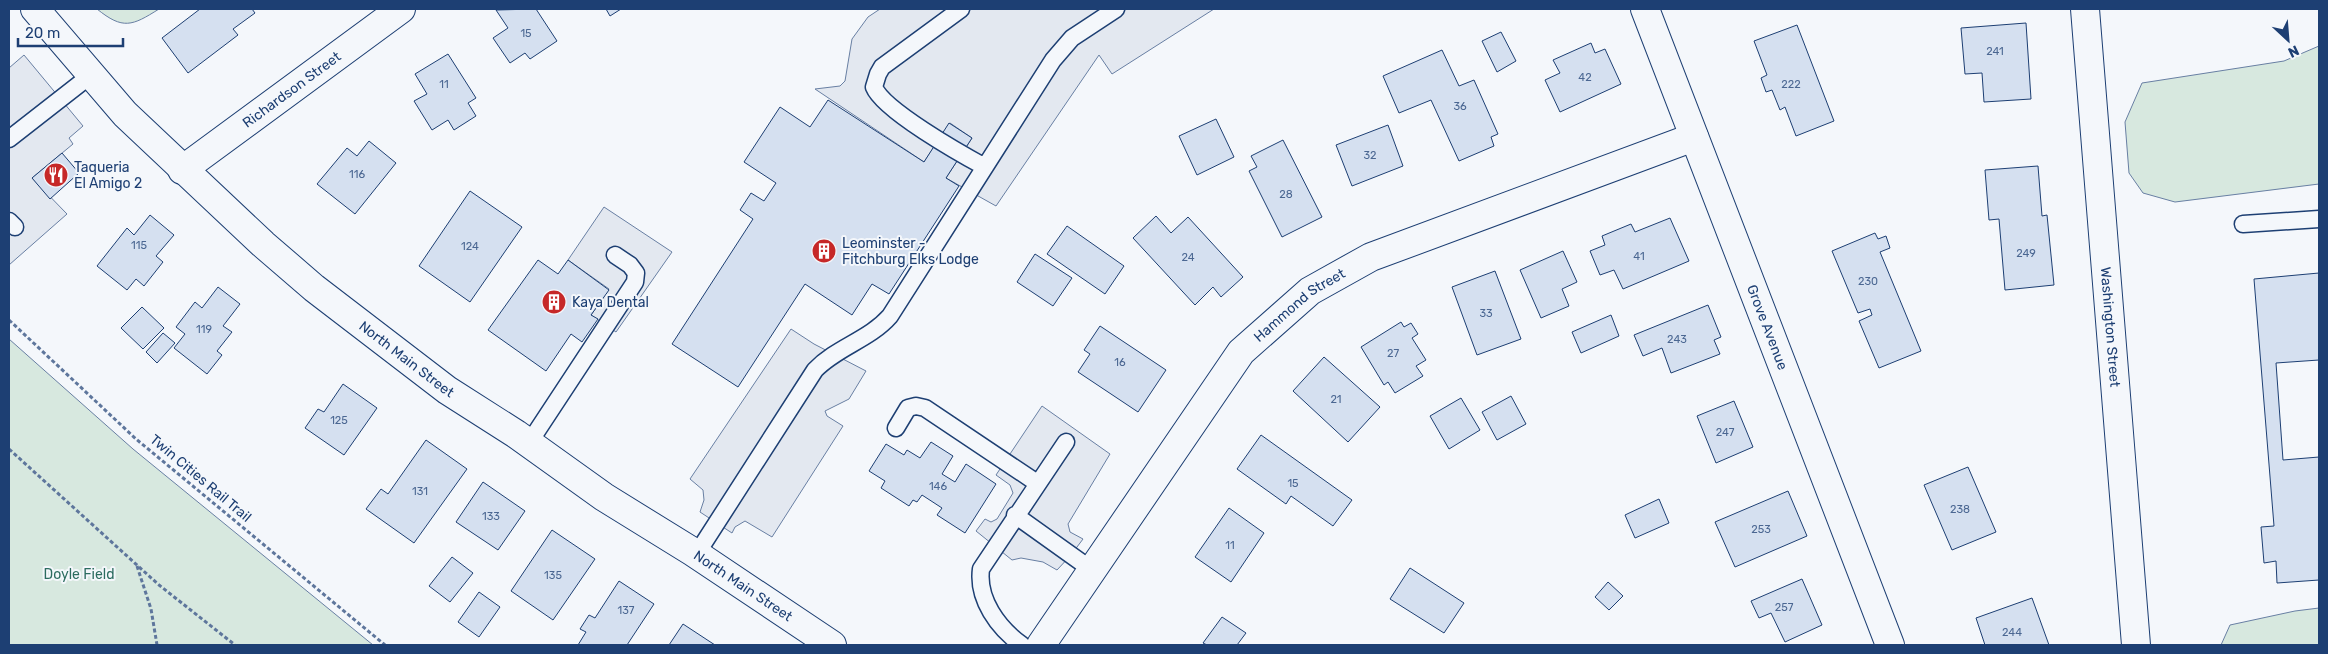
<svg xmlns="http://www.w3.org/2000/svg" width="2328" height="654" viewBox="0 0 2328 654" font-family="Rubik,sans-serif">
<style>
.green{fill:#d7e8df;stroke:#687fa3}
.parking{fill:#e3e8f0;stroke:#687fa3}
.building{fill:#d5e0f0;stroke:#1d3f73}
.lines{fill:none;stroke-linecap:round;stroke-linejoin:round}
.lane-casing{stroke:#1d3f73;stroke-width:19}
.street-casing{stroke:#1d3f73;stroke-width:30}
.secondary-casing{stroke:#1d3f73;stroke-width:30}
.primary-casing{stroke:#1d3f73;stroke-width:30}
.path{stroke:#5e769c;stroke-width:3;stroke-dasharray:4 2.5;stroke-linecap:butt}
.lane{stroke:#f4f7fb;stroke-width:16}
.street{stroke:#f4f7fb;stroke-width:28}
.secondary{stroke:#f4f7fb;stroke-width:28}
.primary{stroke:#f4f7fb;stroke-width:28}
.labels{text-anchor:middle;stroke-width:4;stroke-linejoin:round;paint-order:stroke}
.number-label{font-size:11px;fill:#4b6792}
.street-label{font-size:14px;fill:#1d3f73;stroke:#f4f7fb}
.poi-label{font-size:14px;fill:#1d3f73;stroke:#f4f7fb;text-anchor:start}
.park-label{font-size:14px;fill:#2c6c60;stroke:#f4f7fb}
</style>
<rect width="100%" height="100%" fill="#f4f7fb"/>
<path class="green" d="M97 9H159C132 26 123 30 97 9Z
M2319 46V184L2175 202 2143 193 2129 173 2125 122 2142 83 2284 61Z
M9 339 133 449 373 645H9Z
M2319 608V645H2221L2230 625 2295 611Z"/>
<path class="parking" d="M880 9H1214L1112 74 1099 55 996 206 946 178 972 138 950 123 924 162 815 89 840 86 845 81 852 39 868 17Z
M24 55 83 126 69 138 73 144 32 178 67 214 9 265V68Z
M604 207 672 252 616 332 591 315 609 289 568 260Z
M791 329 814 344 866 371 849 399 825 411 827 416 843 426 772 537 745 521 735 527 732 533 700 512 704 500 703 490 690 479Z
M1042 406 1110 454 1068 524 1070 532 1083 539 1071 555 1057 570 1043 562 1021 558 1012 560 976 531 985 519 991 522 997 519 1013 493 1010 485 996 475Z"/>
<path class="building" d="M200 9H252L255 13 233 29 238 35 188 73 162 38Z
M536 9 557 41 530 59 525 53 510 63 493 38 508 28 496 10Z
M606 9H621L610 16Z
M2026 23 2031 99 1984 102 1982 73 1965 74 1961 28Z
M1797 25 1834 121 1796 136 1785 107 1780 110 1772 90 1766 92 1761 78 1767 75 1754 41Z
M1501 32 1516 61 1497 72 1482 41Z
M1591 43 1595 53 1605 49 1621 84 1560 112 1545 80 1560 73 1553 60Z
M1442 50 1459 86 1474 80 1498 134 1491 137 1494 146 1459 161 1431 100 1399 113 1383 76Z
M448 54 476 98 468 103 476 116 454 130 448 120 432 130 414 101 427 94 415 74Z
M828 100 924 162 949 123 972 138 946 178 959 186 889 294 872 284 852 315 805 284 738 387 672 344 753 219 740 210 751 193 764 201 776 183 744 162 780 107 810 127Z
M1216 119 1234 157 1197 175 1179 136Z
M1388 125 1403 166 1352 186 1336 145Z
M1283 140 1322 217 1282 237 1249 171 1257 167 1251 156Z
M369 141 396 163 355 214 317 184 347 148 357 156Z
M62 153 79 173 50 199 32 178Z
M2038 166 2042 216 2047 215 2054 285 2005 290 1999 219 1989 220 1985 170Z
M470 191 522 227 470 302 419 266Z
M150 215 174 235 156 256 163 262 144 286 136 279 127 290 97 266 127 228 134 235Z
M1156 216 1171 233 1188 217 1243 277 1221 297 1213 287 1195 305 1133 238Z
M1670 218 1689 261 1623 289 1614 270 1600 275 1590 251 1605 245 1602 236 1631 224 1635 232Z
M1067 226 1124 266 1105 294 1047 254Z
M1875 233 1878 239 1886 236 1890 248 1880 252 1921 351 1879 368 1859 321 1872 315 1870 309 1858 313 1832 251Z
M1563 251 1577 282 1562 289 1569 306 1541 318 1520 270Z
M1035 254 1072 278 1053 306 1017 282Z
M538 260 558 274 568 260 609 290 591 315 598 319 582 342 571 334 546 371 488 330Z
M1495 271 1521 339 1477 355 1452 287Z
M2319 273V360L2276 363 2283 460 2319 457V580L2277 583 2276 561 2264 563 2261 527 2274 526 2254 279Z
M218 287 240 304 223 326 232 332 217 351 222 355 207 374 174 348 185 334 176 327 195 302 202 308Z
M1708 305 1721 337 1714 340 1720 354 1671 373 1662 348 1643 356 1634 335Z
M142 307 164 328 143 349 121 328Z
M1611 315 1619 336 1581 353 1572 332Z
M1401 322 1404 327 1411 323 1418 334 1412 338 1426 360 1416 366 1423 376 1395 393 1388 382 1384 385 1361 347Z
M1100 326 1166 370 1138 412 1078 372 1090 354 1084 350Z
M163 333 175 343 157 363 146 352Z
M1324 357 1380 407 1348 442 1293 391Z
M343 384 377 408 344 455 305 428 318 409 324 412Z
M1511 396 1526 424 1497 440 1482 412Z
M1461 398 1480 430 1449 449 1430 416Z
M1734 401 1753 447 1716 463 1697 416Z
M1261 435 1352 500 1333 526 1291 496 1286 504 1237 469Z
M426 440 467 469 414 543 366 509 381 489 388 494Z
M931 442 953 456 942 474 955 482 966 464 996 484 965 533 937 515 942 508 922 495 917 502 913 500 909 506 881 488 885 481 869 471 886 444 904 455 907 450 920 458Z
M1968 467 1996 532 1952 550 1924 485Z
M483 482 525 511 498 550 456 522Z
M1788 491 1807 536 1735 567 1715 522Z
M1659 499 1669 523 1635 538 1625 515Z
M1229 508 1264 533 1231 582 1195 557Z
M552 530 595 559 553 620 511 591Z
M452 557 473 573 450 602 429 586Z
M1410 568 1464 603 1444 633 1390 599Z
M1802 579 1822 625 1785 642 1771 613 1759 618 1751 601Z
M619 581 654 604 627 645H578L586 632 580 629 589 615 595 618Z
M1608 582 1623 596 1609 610 1595 597Z
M479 592 500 607 479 637 458 622Z
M2032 598 2049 645H1985L1976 618Z
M1222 617 1246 633 1237 645H1207L1203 643Z
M683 624 715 645H669Z"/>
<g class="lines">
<defs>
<path id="lane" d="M961 9 882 67 878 74 874 87C883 110 961 154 985 167
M9 139 91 75
M9 221 15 227
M2243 224 2319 219
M896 428 908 408 916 406 925 408 1037 483
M529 443 635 282 636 273 630 265 615 255
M1015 515 1092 570
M696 555 815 370C837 347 869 340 890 316L1053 60 1072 38 1116 9
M1022 645C998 628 977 599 981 569L1066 442"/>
<g id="street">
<path id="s1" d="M182 170 401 9"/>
<path id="s2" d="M1041 645 1241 352 1310 291 1371 257 1694 137"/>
</g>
<g id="secondary">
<path id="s3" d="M1645 9 1890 645"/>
<path id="s4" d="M2085 9 2136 645"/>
</g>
<g id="primary">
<path id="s5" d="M35 9 125 114 263 244 314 288 447 390 516 434 604 497 693 552 832 645"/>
</g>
</defs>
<use href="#lane" class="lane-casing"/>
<use href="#street" class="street-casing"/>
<use href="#secondary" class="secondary-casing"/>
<use href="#primary" class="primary-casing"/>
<path class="path" d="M9 320 136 439 385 645
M9 449 159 585 235 645
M137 566 151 609 157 645"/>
<use href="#lane" class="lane"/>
<use href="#street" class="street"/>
<use href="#secondary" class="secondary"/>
<use href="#primary" class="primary"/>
</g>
<defs>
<symbol id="restaurant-disc" viewBox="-11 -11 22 22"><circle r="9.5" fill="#c62828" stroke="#f4f7fb"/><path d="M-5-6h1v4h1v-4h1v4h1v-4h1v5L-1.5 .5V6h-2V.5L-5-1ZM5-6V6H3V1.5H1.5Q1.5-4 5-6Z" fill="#fff"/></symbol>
<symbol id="building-disc" viewBox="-11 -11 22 22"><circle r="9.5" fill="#c62828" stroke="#f4f7fb"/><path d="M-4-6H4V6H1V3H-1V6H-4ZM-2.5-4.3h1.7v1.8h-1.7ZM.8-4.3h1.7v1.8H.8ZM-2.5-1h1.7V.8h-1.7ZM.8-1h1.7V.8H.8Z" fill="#fff"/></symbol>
</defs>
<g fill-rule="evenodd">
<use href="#restaurant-disc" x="42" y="161" width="28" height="28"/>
<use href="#building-disc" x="810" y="237" width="28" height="28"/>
<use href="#building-disc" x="540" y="288" width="28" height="28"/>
</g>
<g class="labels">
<g class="number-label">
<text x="526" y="37">15</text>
<text x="1995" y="55">241</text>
<text x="1585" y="81">42</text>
<text x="444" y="88">11</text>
<text x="1791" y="88">222</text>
<text x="1460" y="110">36</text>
<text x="1370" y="159">32</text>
<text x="357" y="178">116</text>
<text x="1286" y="198">28</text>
<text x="139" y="249">115</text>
<text x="470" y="250">124</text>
<text x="2026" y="257">249</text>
<text x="1639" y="260">41</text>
<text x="1188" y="261">24</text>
<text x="1868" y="285">230</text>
<text x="1486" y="317">33</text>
<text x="204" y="333">119</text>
<text x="1677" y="343">243</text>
<text x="1393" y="357">27</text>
<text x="1120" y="366">16</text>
<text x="1336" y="403">21</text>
<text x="339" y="424">125</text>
<text x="1725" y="436">247</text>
<text x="1293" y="487">15</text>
<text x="938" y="490">146</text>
<text x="420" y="495">131</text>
<text x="1960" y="513">238</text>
<text x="491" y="520">133</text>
<text x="1761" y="533">253</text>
<text x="1230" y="549">11</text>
<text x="553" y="579">135</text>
<text x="1784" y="611">257</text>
<text x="626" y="614">137</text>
<text x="2012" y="636">244</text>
</g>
<g class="street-label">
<text dy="5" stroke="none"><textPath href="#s1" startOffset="136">Richardson Street</textPath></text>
<text dy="5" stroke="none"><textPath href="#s2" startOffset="430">Hammond Street</textPath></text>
<text dy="5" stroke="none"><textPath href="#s3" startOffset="341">Grove Avenue</textPath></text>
<text dy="5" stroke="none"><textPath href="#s4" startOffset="319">Washington Street</textPath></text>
<text dy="5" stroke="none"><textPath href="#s5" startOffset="512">North Main Street</textPath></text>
<text transform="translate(201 478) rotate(40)" y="5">Twin Cities Rail Trail</text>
<text dy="5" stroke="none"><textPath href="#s5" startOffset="918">North Main Street</textPath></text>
</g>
<g class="poi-label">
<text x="74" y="172">Taqueria<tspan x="74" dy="16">El Amigo 2</tspan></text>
<text x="842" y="248">Leominster -<tspan x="842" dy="16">Fitchburg Elks Lodge</tspan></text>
<text x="572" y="307">Kaya Dental</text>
</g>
<g class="park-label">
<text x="79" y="579">Doyle Field</text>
</g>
</g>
<rect width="2328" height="654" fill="none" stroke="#1d3f73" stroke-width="20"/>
<g transform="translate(2288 40) rotate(154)" stroke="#f4f7fb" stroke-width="4" paint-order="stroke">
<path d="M0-4L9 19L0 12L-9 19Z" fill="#1d3f73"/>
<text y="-8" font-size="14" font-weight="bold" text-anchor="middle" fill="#1d3f73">N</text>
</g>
<path d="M18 38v8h105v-8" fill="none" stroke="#1d3f73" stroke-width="2.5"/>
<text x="25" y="38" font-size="15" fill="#1d3f73" stroke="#f4f7fb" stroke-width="4" paint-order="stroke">20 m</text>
</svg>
